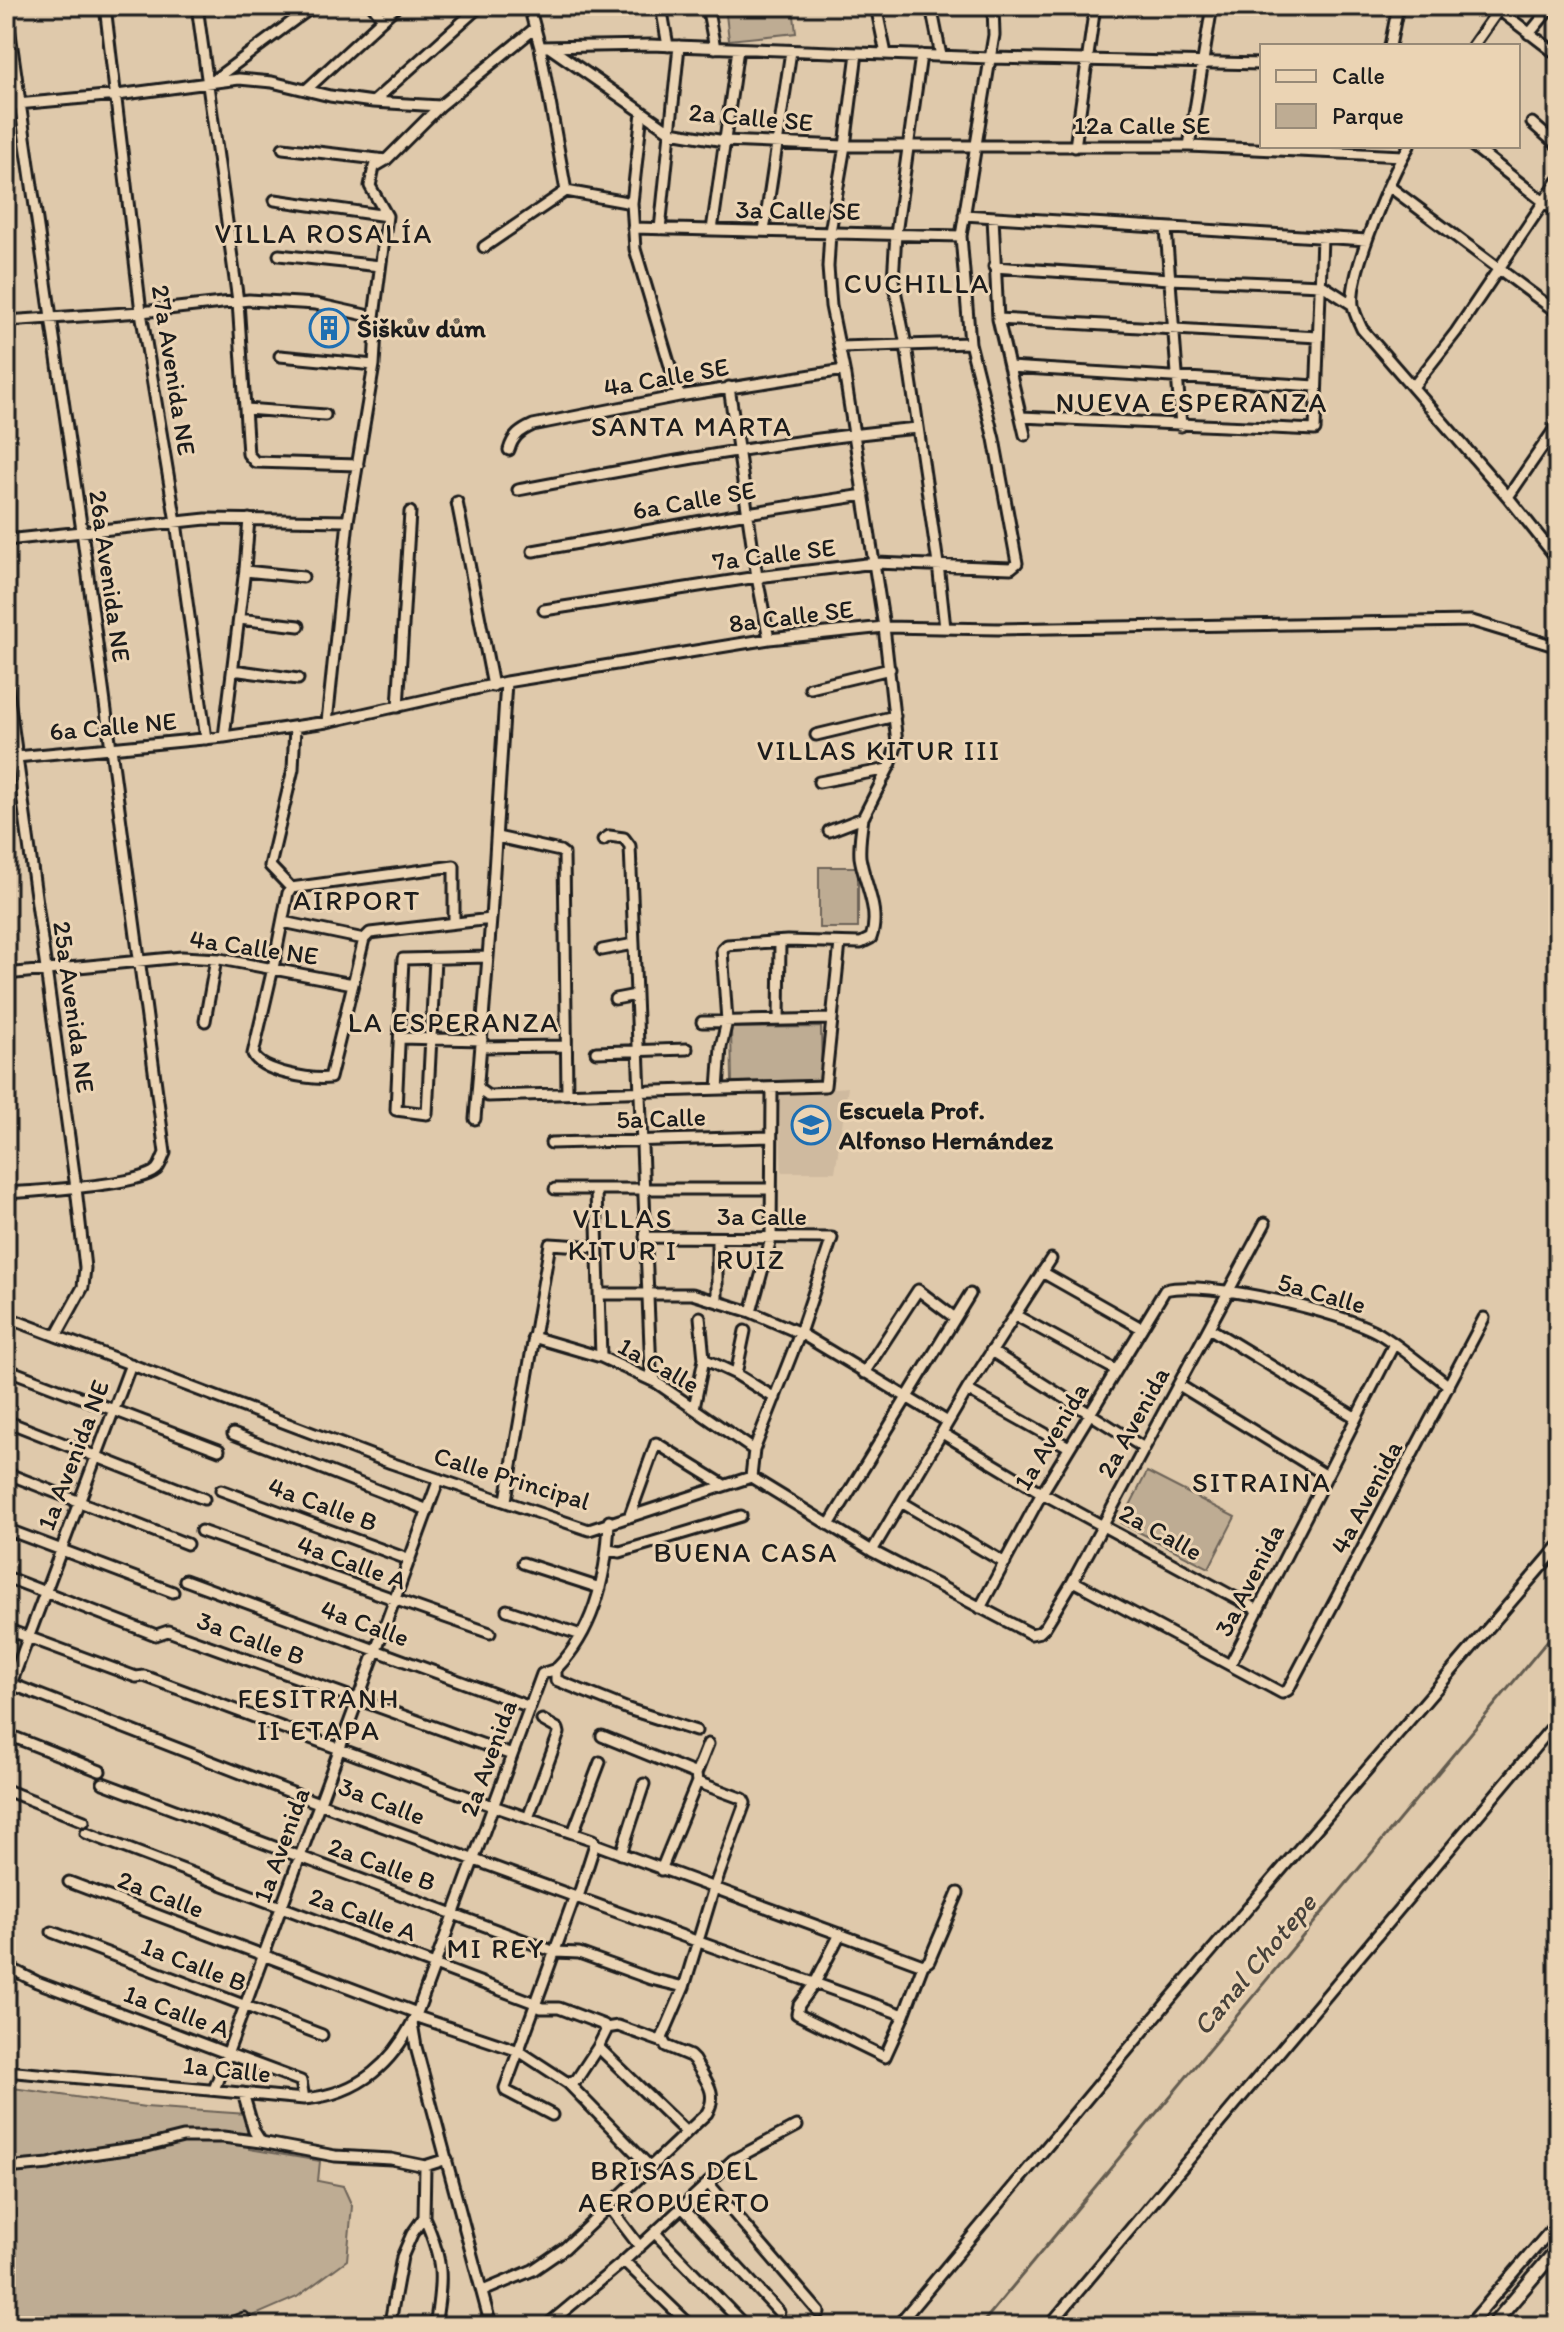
<svg xmlns="http://www.w3.org/2000/svg" width="1564" height="2332" viewBox="0 0 1564 2332" font-family="Itim,sans-serif">
<style>
.built{fill:#cfba9f}
.green{fill:#beac93;stroke:#6d6458;stroke-width:2}
.lines{fill:none;stroke-linecap:round;stroke-linejoin:round}
.stream{stroke:#645c50;stroke-width:3}
.minor-casing{stroke:#1c1c1c;stroke-width:15}
.tertiary-casing{stroke:#1c1c1c;stroke-width:17}
.minor{stroke:#ebd4b4;stroke-width:9}
.tertiary{stroke:#ebd4b4;stroke-width:11}
.labels{text-anchor:middle;stroke-width:6;stroke-linejoin:round;paint-order:stroke}
.street-label{font-size:26px;fill:#1c1c1c;stroke:#ebd4b4}
.poi-label{font-size:26px;font-weight:bold;fill:#1c1c1c;stroke:#ebd4b4;text-anchor:start}
.neighbourhood-label{font-size:28px;letter-spacing:2px;fill:#1c1c1c;stroke:#ebd4b4}
.water-label{font-size:28px;font-style:italic;fill:#46413a;stroke:#ebd4b4}
</style>
<rect width="100%" height="100%" fill="#dfc9ab"/>
<filter id="ink" filterUnits="userSpaceOnUse"><feTurbulence type="fractalNoise" baseFrequency=".0125" numOctaves="2"/><feDisplacementMap in="SourceGraphic" scale="16" xChannelSelector="R" yChannelSelector="G"/><feConvolveMatrix kernelMatrix="1 2 1 2 8 2 1 2 1" color-interpolation-filters="sRGB"/></filter>
<g filter="url(#ink)">
<path class="built" d="M848 1087 835 1172H782L779 1093Z"/>
<path class="green" d="M725 6H793L796 33 729 40Z
M819 867H858V928H819Z
M821 1027 822 1080 732 1082 731 1028Z
M1147 1472 1235 1517 1209 1568 1121 1523Z
M6 2087 145 2107 247 2114 249 2149 320 2161 318 2181 343 2186 352 2206 347 2260 297 2297 230 2326H6Z"/>
<g class="lines">
<path class="stream" d="M980 2326 1558 1628"/>
<defs>
<path id="minor" d="M105 6 141 312 176 522 206 739
M197 6 238 301 248 454 255 462 358 465
M373 6 383 19
M529 6 540 47 566 191
M572 6V8L661 6
M661 6 668 46
M707 6 715 48
M876 6 886 54
M931 6 941 56
M1494 6 1558 55
M297 18 314 6
M1529 34 1552 6
M1390 46 1398 6
M1473 46 1499 9
M540 47 651 45 990 58 1262 64
M549 47 671 132 724 141 845 146H1189L1403 156
M921 55 896 234 893 280 906 345 938 564 945 628
M211 82 297 18 295 6
M307 89 397 6
M373 102 480 6
M6 105 117 95 239 79 272 82 330 96 373 102 440 106
M642 112 632 203 635 249 679 396
M1532 123 1558 146
M1189 146 1212 6
M1409 146C1391 175 1349 273 1353 305 1354 313 1359 322 1362 329L1508 497 1558 560
M1473 146 1558 213
M1075 147 1095 6
M283 148 386 160
M1390 187 1558 313
M275 200 387 216
M964 215 1367 240
M993 217 998 319 1025 435
M633 228 961 236
M660 229 679 46
M1166 229 1181 426
M712 230 738 49
M764 231 791 51
M484 247 566 191 632 203
M279 255 380 266
M994 267 1170 279 1322 285 1353 305
M998 319 1318 337
M6 321 141 312 249 300 316 304 374 317
M840 347 970 343
M280 356 374 365
M1009 367 1316 386
M729 387 757 577 769 639
M1413 387 1456 332 1558 181
M246 409 325 415
M1021 417 1315 430 1322 237
M509 450C513 436 520 431 533 425L679 396 844 370
M518 490C651 465 783 440 918 428
M1508 497 1558 424
M457 502 493 686
M6 540 206 519 348 521
M533 551 747 513 864 495
M245 571 303 577
M544 610 757 577 875 563 1011 568 1017 563 994 439 970 343 961 236 994 35 993 6
M239 619 299 626
M233 670 298 679
M6 677 76 1188 85 1268 83 1287 56 1336
M810 688 890 669
M398 707 410 512
M327 722 348 521 374 365 376 330 374 317 387 216 370 186 374 167 386 160 440 106 534 29
M816 735 895 716
M224 737 245 569 249 519
M6 758 224 737 327 722 506 682 769 639 884 627 998 629 1472 621 1558 647
M819 782 888 769
M829 831 863 818 891 763 897 743 884 627 844 370 831 306 828 267 830 232 845 146 857 53
M497 837 560 851 564 854 567 1093
M603 840 609 836 624 838 630 846 634 944
M291 888 288 893 273 968 253 1054C261 1072 311 1080 330 1078L364 939 370 933 491 919
M291 888 454 866V922
M291 888 270 866 293 769 295 727
M283 922 364 939
M602 950 634 944 651 1372 657 1383
M435 959 427 1114 396 1110 403 959 488 957
M6 974 182 957 220 959 353 984
M615 999 636 995
M779 1020 780 942
M205 1021 216 959
M702 1022 832 1019
M400 1038 482 1040
M481 1047 565 1046
M596 1052 687 1049
M478 1089 488 1096 825 1086 840 943
M718 1089 721 1047 727 1021 722 950 727 945 787 941 861 943 871 938C881 910 864 884 860 857 859 844 861 831 863 818
M475 1119 491 919 506 682
M551 1143 771 1137
M555 1189H771
M596 1191 601 1357
M6 1193C34 1191 138 1186 156 1170 160 1167 162 1159 165 1153L82 531 6 6
M645 1237 832 1238 800 1333 754 1450 751 1477
M717 1238V1300
M1042 1272 1141 1328
M599 1294H692L751 1312 800 1333 948 1422
M751 1312 771 1239 772 1089
M1015 1315 1116 1370
M6 1317 391 1463 589 1530 751 1477 872 1551 1031 1634 1040 1632 1045 1627 1073 1581 1265 1223
M1209 1328 1355 1417
M533 1337 601 1357 657 1383 754 1450
M991 1351 1144 1448
M704 1359 736 1374 775 1398
M6 1369 219 1450
M864 1373 918 1290 955 1318
M736 1374 745 1331
M1179 1385 1327 1476
M967 1390 1069 1447
M694 1408 704 1359 700 1317
M6 1421 204 1499
M942 1433 1042 1493 1258 1610
M233 1434 428 1510
M6 1473 187 1544
M221 1490 410 1560
M506 1500 550 1244 598 1247
M903 1503 1005 1563
M630 1515 656 1443 724 1485
M829 1525 970 1294
M6 1529 173 1592
M201 1531 490 1633
M608 1550 620 1552 741 1516
M872 1551 967 1390 1051 1259
M523 1563 600 1588
M6 1577 156 1635 168 1631 512 1755
M185 1580 530 1707
M1073 1581 1282 1693 1288 1690 1484 1318
M980 1608 1042 1493 1165 1290C1206 1279 1343 1312 1380 1334 1404 1349 1427 1369 1449 1386
M507 1610 581 1635
M6 1629 136 1677 144 1676 493 1806 593 1840 595 1844 578 1897 573 1901 505 2088 506 2091 552 2115
M1230 1665 1394 1344
M556 1670V1680L628 1709 696 1731
M6 1682 308 1799 699 1942 904 2015 923 1965
M6 1697 131 1364
M6 1734 100 1771
M602 1736 696 1774
M103 1783 555 1952 579 1953 651 1979 684 1987
M6 1790 84 1821
M528 1818 559 1733 558 1729 542 1720
M86 1833 535 2003 541 2008H559L604 2025 606 2031 598 2047 686 2132
M573 1833 600 1762
M595 1844 923 1965 929 1961 958 1893
M621 1854 644 1784
M661 1870 697 1782 696 1774 708 1744
M69 1882 417 2013
M52 1932 322 2035
M840 1934 815 1983 799 2005 797 2014 885 2057 904 2015
M6 1966 37 1982 301 2081 304 2099
M415 2016 519 2051 568 2083 577 2079 598 2047
M412 2023 416 2047 491 2326
M606 2028 618 2026 663 2042
M6 2071 304 2099C360 2094 394 2063 417 2013L542 1674C548 1671 554 1671 558 1667 595 1629 607 1572 609 1521
M568 2083 649 2166
M214 2090 439 1479
M243 2093 254 2131 261 2142 335 2156 391 2159 425 2166 447 2159
M6 2168 49 2164 84 2155 147 2146 183 2137H223L261 2142
M708 2183 819 2312
M608 2205 640 2247
M682 2207 779 2312
M424 2217C444 2262 443 2278 435 2326
M655 2233 745 2326
M624 2261 691 2326
M483 2291 533 2270 565 2248 707 2113C719 2092 705 2080 694 2060L690 2056 666 2046 662 2038 684 1987 714 1888 745 1803 743 1799 697 1782
M224 2326 244 2318
M384 2326 391 2317 402 2257 412 2234 424 2217 425 2166
M546 2326 624 2261 733 2160 797 2126
M897 2326 1171 1998 1558 1547
M1049 2326 1558 1720
M1468 2326 1558 2222"/>
<path id="tertiary" d="M1492 2326 1558 2248"/>
</defs>
<use href="#minor" class="minor-casing"/>
<use href="#tertiary" class="tertiary-casing"/>
<use href="#minor" class="minor"/>
<use href="#tertiary" class="tertiary"/>
</g>
</g>
<defs>
<symbol id="building-ring" viewBox="-11 -11 22 22"><circle r="9.5" fill="#ebd4b4" stroke="#1f6fb2" stroke-width="1.5"/><path d="M-4-6H4V6H1V3H-1V6H-4ZM-2.5-4.3h1.7v1.8h-1.7ZM.8-4.3h1.7v1.8H.8ZM-2.5-1h1.7V.8h-1.7ZM.8-1h1.7V.8H.8Z" fill="#1f6fb2"/></symbol>
<symbol id="school-ring" viewBox="-11 -11 22 22"><circle r="9.5" fill="#ebd4b4" stroke="#1f6fb2" stroke-width="1.5"/><path d="M0-5L7-2L0 1L-7-2ZM-4 1L0 2.5L4 1V4Q0 6-4 4Z" fill="#1f6fb2"/></symbol>
</defs>
<g fill-rule="evenodd">
<use href="#building-ring" x="307" y="306" width="44" height="44"/>
<use href="#school-ring" x="789" y="1103" width="44" height="44"/>
</g>
<g class="labels">
<g class="street-label">
<text transform="translate(751 117) rotate(5)" y="9">2a Calle SE</text>
<text x="1142" y="134">12a Calle SE</text>
<text transform="translate(798 210) rotate(1)" y="9">3a Calle SE</text>
<text transform="translate(174 370) rotate(81)" y="9">27a Avenida NE</text>
<text transform="translate(666 377) rotate(-10)" y="9">4a Calle SE</text>
<text transform="translate(694 500) rotate(-10)" y="9">6a Calle SE</text>
<text transform="translate(774 554) rotate(-7)" y="9">7a Calle SE</text>
<text transform="translate(110 576) rotate(82)" y="9">26a Avenida NE</text>
<text transform="translate(791 616) rotate(-7)" y="9">8a Calle SE</text>
<text transform="translate(113 726) rotate(-5)" y="9">6a Calle NE</text>
<text transform="translate(254 947) rotate(8)" y="9">4a Calle NE</text>
<text transform="translate(74 1007) rotate(82)" y="9">25a Avenida NE</text>
<text transform="translate(661 1118) rotate(-2)" y="9">5a Calle</text>
<text x="762" y="1225">3a Calle</text>
<text transform="translate(1322 1293) rotate(16)" y="9">5a Calle</text>
<text transform="translate(659 1365) rotate(29)" y="9">1a Calle</text>
<text transform="translate(1133 1422) rotate(-61)" y="9">2a Avenida</text>
<text transform="translate(1051 1436) rotate(-59)" y="9">1a Avenida</text>
<text transform="translate(73 1455) rotate(-69)" y="9">1a Avenida NE</text>
<text transform="translate(512 1478) rotate(17)" y="9">Calle Principal</text>
<text transform="translate(1366 1497) rotate(-62)" y="9">4a Avenida</text>
<text transform="translate(323 1504) rotate(20)" y="9">4a Calle B</text>
<text transform="translate(1161 1532) rotate(29)" y="9">2a Calle</text>
<text transform="translate(352 1562) rotate(20)" y="9">4a Calle A</text>
<text transform="translate(1249 1580) rotate(-63)" y="9">3a Avenida</text>
<text transform="translate(365 1623) rotate(20)" y="9">4a Calle</text>
<text transform="translate(251 1638) rotate(20)" y="9">3a Calle B</text>
<text transform="translate(488 1758) rotate(-70)" y="9">2a Avenida</text>
<text transform="translate(382 1801) rotate(21)" y="9">3a Calle</text>
<text transform="translate(281 1845) rotate(-70)" y="9">1a Avenida</text>
<text transform="translate(382 1864) rotate(20)" y="9">2a Calle B</text>
<text transform="translate(161 1894) rotate(21)" y="9">2a Calle</text>
<text transform="translate(363 1914) rotate(20)" y="9">2a Calle A</text>
<text transform="translate(194 1964) rotate(21)" y="9">1a Calle B</text>
<text transform="translate(177 2011) rotate(20)" y="9">1a Calle A</text>
<text transform="translate(227 2069) rotate(6)" y="9">1a Calle</text>
</g>
<g class="poi-label">
<text x="357" y="337">Šiškův dům</text>
<text x="839" y="1119">Escuela Prof.<tspan x="839" dy="30">Alfonso Hernández</tspan></text>
</g>
<g class="neighbourhood-label">
<text x="324" y="243">VILLA ROSALÍA</text>
<text x="917" y="293">CUCHILLA</text>
<text x="1192" y="412">NUEVA ESPERANZA</text>
<text x="692" y="436">SANTA MARTA</text>
<text x="879" y="760">VILLAS KITUR III</text>
<text x="357" y="910">AIRPORT</text>
<text x="454" y="1032">LA ESPERANZA</text>
<text x="623" y="1228">VILLAS<tspan x="623" dy="32">KITUR I</tspan></text>
<text x="751" y="1269">RUIZ</text>
<text x="1262" y="1492">SITRAINA</text>
<text x="746" y="1562">BUENA CASA</text>
<text x="319" y="1708">FESITRANH<tspan x="319" dy="32">II ETAPA</tspan></text>
<text x="496" y="1958">MI REY</text>
<text x="675" y="2180">BRISAS DEL<tspan x="675" dy="32">AEROPUERTO</tspan></text>
</g>
<g class="water-label">
<text transform="translate(1254 1964) rotate(-50)" y="10">Canal Chotepe</text>
</g>
</g>
<rect width="1564" height="2332" fill="none" stroke="#ebd4b4" stroke-width="32"/>
<rect x="16" y="16" width="1532" height="2300" fill="none" stroke="#1c1c1c" stroke-width="3" filter="url(#ink)"/>
<rect x="1260" y="44" width="260" height="104" fill="#ebd4b4" stroke="#988a77" stroke-width="2"/>
<rect x="1276" y="70" width="40" height="12" fill="#ebd4b4" stroke="#988a77" stroke-width="2"/>
<text x="1332" y="84" font-size="24" fill="#1c1c1c">Calle</text>
<rect x="1276" y="104" width="40" height="24" fill="#beac93" stroke="#988a77" stroke-width="2"/>
<text x="1332" y="124" font-size="24" fill="#1c1c1c">Parque</text>
</svg>
